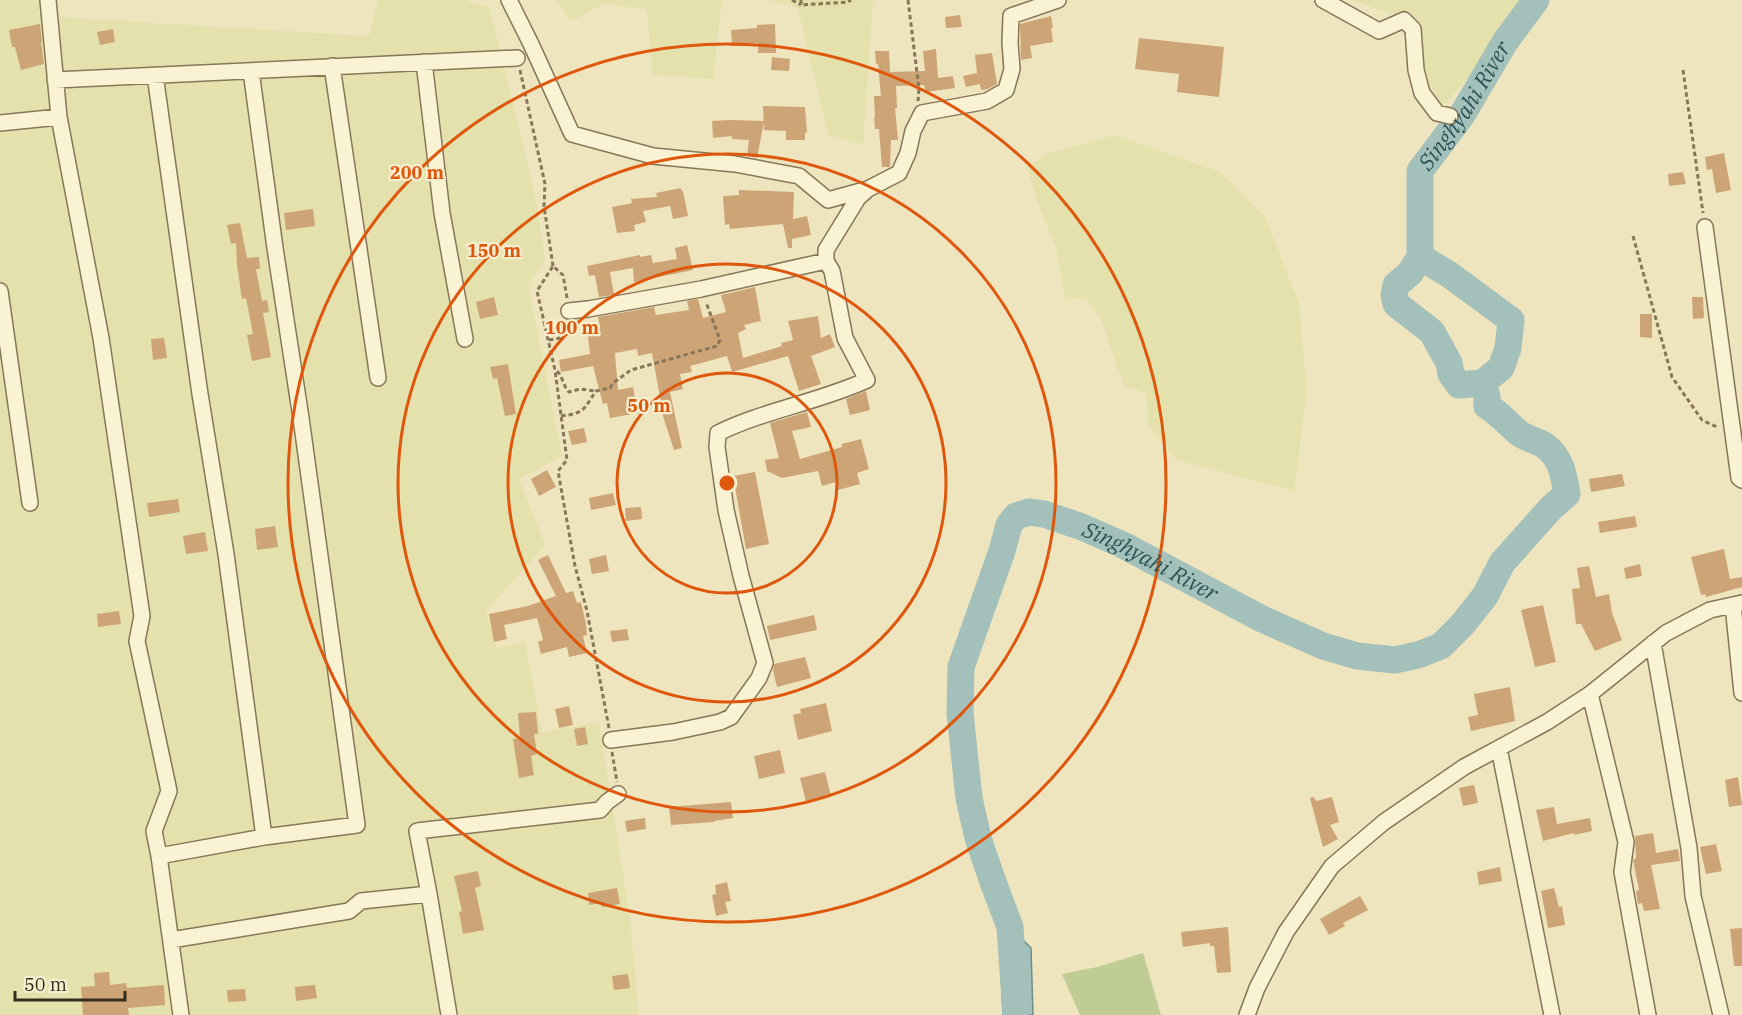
<svg xmlns="http://www.w3.org/2000/svg" width="1742" height="1015" viewBox="0 0 1742 1015" font-family="'IBM Plex Serif',serif">
<style>
.farmland{fill:#e4e1ad}
.green{fill:#bfcc94}
.water{fill:#a3c0bb;stroke:#6a8d89;stroke-width:1.5}
.lines{fill:none;stroke-linecap:round;stroke-linejoin:round}
.river{stroke:#a3c0bb;stroke-width:27}
.building{fill:#cca475}
.minor-casing{stroke:#877658;stroke-width:18}
.path{stroke:#877658;stroke-width:3;stroke-dasharray:4.5 3;stroke-linecap:butt}
.minor{stroke:#f9f2d3;stroke-width:15}
.ring{fill:none;stroke:#df570d;stroke-width:3}
.labels{text-anchor:middle;stroke-width:4.5;stroke-linejoin:round;paint-order:stroke}
.water-label{font-size:22px;font-style:italic;fill:#2b5456;stroke:#f5efcf}
.centre{fill:#df570d;stroke:#f5efcf;stroke-width:3}
.ring-label{font-size:18px;text-anchor:middle;font-weight:bold;fill:#df570d;stroke:#f5efcf;stroke-width:4.5;stroke-linejoin:round;paint-order:stroke}
</style>
<rect width="100%" height="100%" fill="#eee5bf"/>
<path class="farmland" d="M0 0H44L47 15 73 18 369 36 378 0H465L490 8 535 195 545 261 528 284 562 456 519 479 545 545 486 611 497 648 525 642 542 732 599 722 630 919 639 1015H0Z
M556 0H724L722 1 713 79 653 75 647 10 604 4 571 21Z
M769 0H878L873 1 863 144 828 135 798 8Z
M1352 0H1518L1510 31 1443 106 1425 77 1416 18 1388 13Z
M1115 135 1220 172 1265 216 1299 304 1306 385 1305 404 1294 491 1177 460 1149 427 1146 393 1124 386 1101 319 1085 297 1065 299 1057 251 1036 198 1027 167 1049 153Z"/>
<path class="green" d="M1143 953 1161 1015H1080L1062 974 1097 967Z"/>
<path class="water" d="M1010 927 1031 948 1033 1015H1003L1000 947Z"/>
<g class="lines">
<g class="river">
<path d="M1420 257 1410 273 1396 285 1394 295 1396 304 1432 332 1449 363 1451 374 1459 385 1482 383"/>
<path id="s1" d="M1016 1015 1010 927 993 882 978 838 969 798 960 713 961 667 1002 551 1009 525 1016 516 1029 512 1044 514 1082 527 1123 545 1262 619 1323 646 1357 656 1395 660 1418 655 1441 646 1462 625 1485 596 1502 563 1551 508 1567 494C1564 475 1561 457 1544 445 1536 440 1527 439 1519 433 1508 424 1499 413 1487 406V396L1482 383 1501 368 1508 348 1511 320 1450 275 1420 257V171L1462 115 1505 42 1536 0"/>
</g>
</g>
<path class="building" d="M960 15 962 27 946 28 945 17Z
M1051 16 1053 28H1051L1053 42 1030 46 1032 58 1021 60 1020 24Z
M40 24 42 42H41L44 64 21 70 15 47H12L9 30Z
M775 24 776 53H758V43L732 46 731 30 757 28V25Z
M113 29 115 42 100 45 97 32Z
M1139 38 1224 47 1219 97 1177 92 1179 74 1135 69Z
M936 49 938 78 953 76 955 88 926 92 924 85 896 86 897 108H895L898 140H891L890 167H882L879 129H875L874 117H875L874 96H881L878 64H876L875 51H889L890 72 925 71 923 51Z
M992 53 997 84 988 89 981 90 980 84 966 87 963 76 977 73 975 55Z
M772 57 790 59 789 71 771 70Z
M763 106 805 107 807 133 805 132V140H786V131L764 130Z
M730 120 764 121 757 158 747 156 749 140 732 139V136L713 138 712 121Z
M1724 153 1731 190 1716 193 1712 169 1707 170 1705 157Z
M1683 172 1686 184 1669 186 1668 174Z
M681 188V190L683 191 688 216 673 219 670 206 643 211 646 222 634 225 635 231 617 233 612 207 632 203 631 199 657 197 656 193Z
M739 190 794 192 793 219 807 216 811 235 792 239V248H788L783 224 730 229 729 224 725 225 723 196 739 195Z
M313 209 315 226 286 230 284 213Z
M240 223 247 258 259 257 260 269H256L262 301 267 300 269 312 263 313 271 357 252 361 247 335 253 334 246 298 242 299 237 265 236 243 231 244 227 225Z
M687 245 693 270 634 282 633 268 610 272 614 295 599 297 595 275 589 276 587 266 640 255V257L651 255 653 263 677 259 675 248Z
M755 287 761 321 744 325 746 329 738 333 743 358 782 346 781 343 793 340 788 321 818 316 821 338 830 334 835 347 811 356 821 384 799 391 788 356 732 372 727 356 690 366 692 372 680 374 683 389 670 392 682 448 674 450 659 404 661 403 652 353 638 356 637 349 615 353 618 390 633 387 638 413 610 418 607 403 603 404 593 366 561 372 559 360 590 354 587 329 600 327 598 317 654 307 656 315 689 310 687 301 698 299 703 318 726 312 721 295Z
M494 297 498 315 480 319 476 302Z
M1692 297H1703L1704 318 1693 319Z
M1640 314H1652V338L1640 337Z
M164 338 167 358 153 360 151 339Z
M508 364 516 414 505 416 497 378 493 379 490 367Z
M866 391 870 410 850 415 846 399Z
M807 412 811 427 792 431 800 459 842 447V444L861 439 869 469 857 473 860 484 838 490 836 482 822 486 818 471 782 478 767 471 765 460 779 458 770 423Z
M584 428 587 442 572 445 568 431Z
M547 470 556 487 539 496 531 479Z
M755 472 769 544 746 549 733 476Z
M1622 474 1625 486 1591 492 1589 479Z
M613 493 616 505 591 510 589 498Z
M178 499 180 512 149 517 147 503Z
M641 507 642 519 626 521 625 508Z
M1635 516 1637 527 1600 533 1598 522Z
M275 526 278 547 257 550 255 529Z
M205 532 208 551 186 554 183 536Z
M1724 549 1730 579 1742 577V587L1706 597 1705 594 1701 595 1691 557Z
M548 555 566 593 573 591 577 603 581 602 586 624 587 635 583 636 587 653 569 657 567 647 541 654 538 642 543 640 537 618 504 625 507 639 494 642 489 614 528 606 556 596 538 560Z
M606 555 609 571 592 574 589 559Z
M1640 564 1642 576 1626 579 1624 568Z
M1589 566 1596 597 1609 594 1612 613 1622 640 1595 651 1581 624H1576L1572 589 1580 588 1577 568Z
M1543 605 1556 662 1535 667 1521 610Z
M119 611 121 624 98 627 97 614Z
M814 615 817 630 770 640 767 626Z
M627 629 629 640 612 642 610 631Z
M805 657 811 678 777 687 773 670 774 664Z
M1510 687 1515 721 1471 731 1468 717 1478 715 1474 694Z
M826 703 832 731 798 740 793 715 801 713 800 709Z
M569 706 573 725 559 728 555 709Z
M536 712 538 734H534L537 754 531 756 534 775 519 778 513 739 520 738 518 713Z
M585 727 588 744 577 746 574 729Z
M780 750 785 773 759 779 754 756Z
M825 772 831 796 806 802 800 778Z
M1738 777 1742 805 1729 807 1725 780Z
M1474 785 1478 803 1463 806 1459 788Z
M1314 797 1316 801 1332 797 1339 822 1330 825 1338 839 1323 847 1310 798Z
M731 802 733 818 714 821V822L671 825 669 807Z
M1554 807 1557 824 1590 818 1592 831 1574 835V833L1543 841 1536 810Z
M645 818 646 829 627 832 625 821Z
M1653 833 1656 853 1678 849 1680 861 1651 865 1660 909 1644 911 1642 903 1638 904 1636 891 1639 890 1633 860 1636 858 1635 836Z
M1716 844 1722 871 1706 874 1700 847Z
M1500 867 1502 881 1479 885 1477 872Z
M478 871 481 886 475 888 484 930 463 934 459 912 462 911 454 876Z
M727 882 731 901 725 902 728 913 716 916 712 895 716 894 715 885Z
M617 888 620 904 602 907V903L589 905 588 893Z
M1554 888 1559 907 1562 906 1565 925 1548 928 1541 891Z
M1360 896 1368 910 1343 923 1345 926 1329 935 1320 919Z
M1228 927 1231 972 1217 973 1214 946H1210V943L1183 947 1181 932Z
M1742 928V966H1734L1730 929Z
M109 972 110 985 126 983 127 988 164 985 165 1005 128 1008 129 1015H83L81 987 95 986 94 973Z
M628 974 630 988 614 990 612 976Z
M315 985 317 998 296 1001 295 987Z
M245 989 246 1001 228 1002 227 990Z"/>
<g class="lines">
<defs>
<path id="minor" d="M48 0 59 117 101 338 142 616 137 641 169 791 154 831 159 856 181 1015
M509 0 531 44 572 134 653 156 735 164 799 176 828 200 868 189
M1323 0 1379 31 1404 20 1413 29 1416 70 1422 93 1437 113 1450 116
M424 62 442 213 465 339
M332 66 378 378
M251 71 275 248 301 418 357 825 264 837
M155 75 200 394 226 554 264 837 159 856
M55 80 517 58
M0 123 59 117
M1705 227 1739 478 1742 480
M0 291 30 503
M569 311 588 309 701 289 826 261
M1733 605 1742 693
M1653 643 1689 848 1693 896 1721 1015
M1590 694 1626 842 1622 872 1648 1015
M611 740 673 732 720 722 731 717 759 678 765 663 741 576 726 510 717 447 718 433C765 410 819 402 867 380L845 338 832 271 826 261V250L858 198 868 189 899 173 908 153 913 131 922 113 987 101 1006 90 1012 69 1010 43 1011 16 1058 0
M1499 748 1552 1015
M429 894 449 1015
M171 940 349 911 361 901 429 894 417 831 600 810 607 802 618 794
M1247 1015 1257 988 1286 932 1332 866 1384 822 1464 767 1547 722 1590 694 1666 633 1710 610 1742 603"/>
</defs>
<use href="#minor" class="minor-casing"/>
<path class="path" d="M792 0 801 5
M801 0V5L848 2 851 0
M908 0 919 89 918 101
M520 70 545 184 544 206 553 266
M1683 70 1703 213
M1633 236 1672 377 1702 420 1719 428
M567 298 563 275 553 266 537 291 555 370 567 460 558 471 575 566 587 611 609 728
M549 340 560 338 564 325
M557 371C563 377 563 386 569 392L580 389 596 391
M561 416C585 413 583 410 596 391L610 388 613 383 631 370 717 346 720 340 706 302
M612 752 617 782"/>
<use href="#minor" class="minor"/>
</g>
<g class="ring">
<circle cx="727" cy="483" r="110"/>
<circle cx="727" cy="483" r="219"/>
<circle cx="727" cy="483" r="329"/>
<circle cx="727" cy="483" r="439"/>
</g>
<g class="labels">
<g class="water-label">
<text dy="8" stroke="none"><textPath href="#s1" startOffset="1674">Singhyahi River</textPath></text>
<text dy="8" stroke="none"><textPath href="#s1" startOffset="662">Singhyahi River</textPath></text>
</g>
</g>
<circle cx="727" cy="483" r="9" class="centre"/>
<g class="ring-label">
<text x="417" y="179">200 m</text>
<text x="494" y="257">150 m</text>
<text x="572" y="334">100 m</text>
<text x="649" y="412">50 m</text>
</g>
<path d="M15 991v9h110v-9" fill="none" stroke="#362c1c" stroke-width="3"/>
<text x="24" y="991" font-size="18" fill="#362c1c" stroke="#f5efcf" stroke-width="4.5" paint-order="stroke">50 m</text>
</svg>
